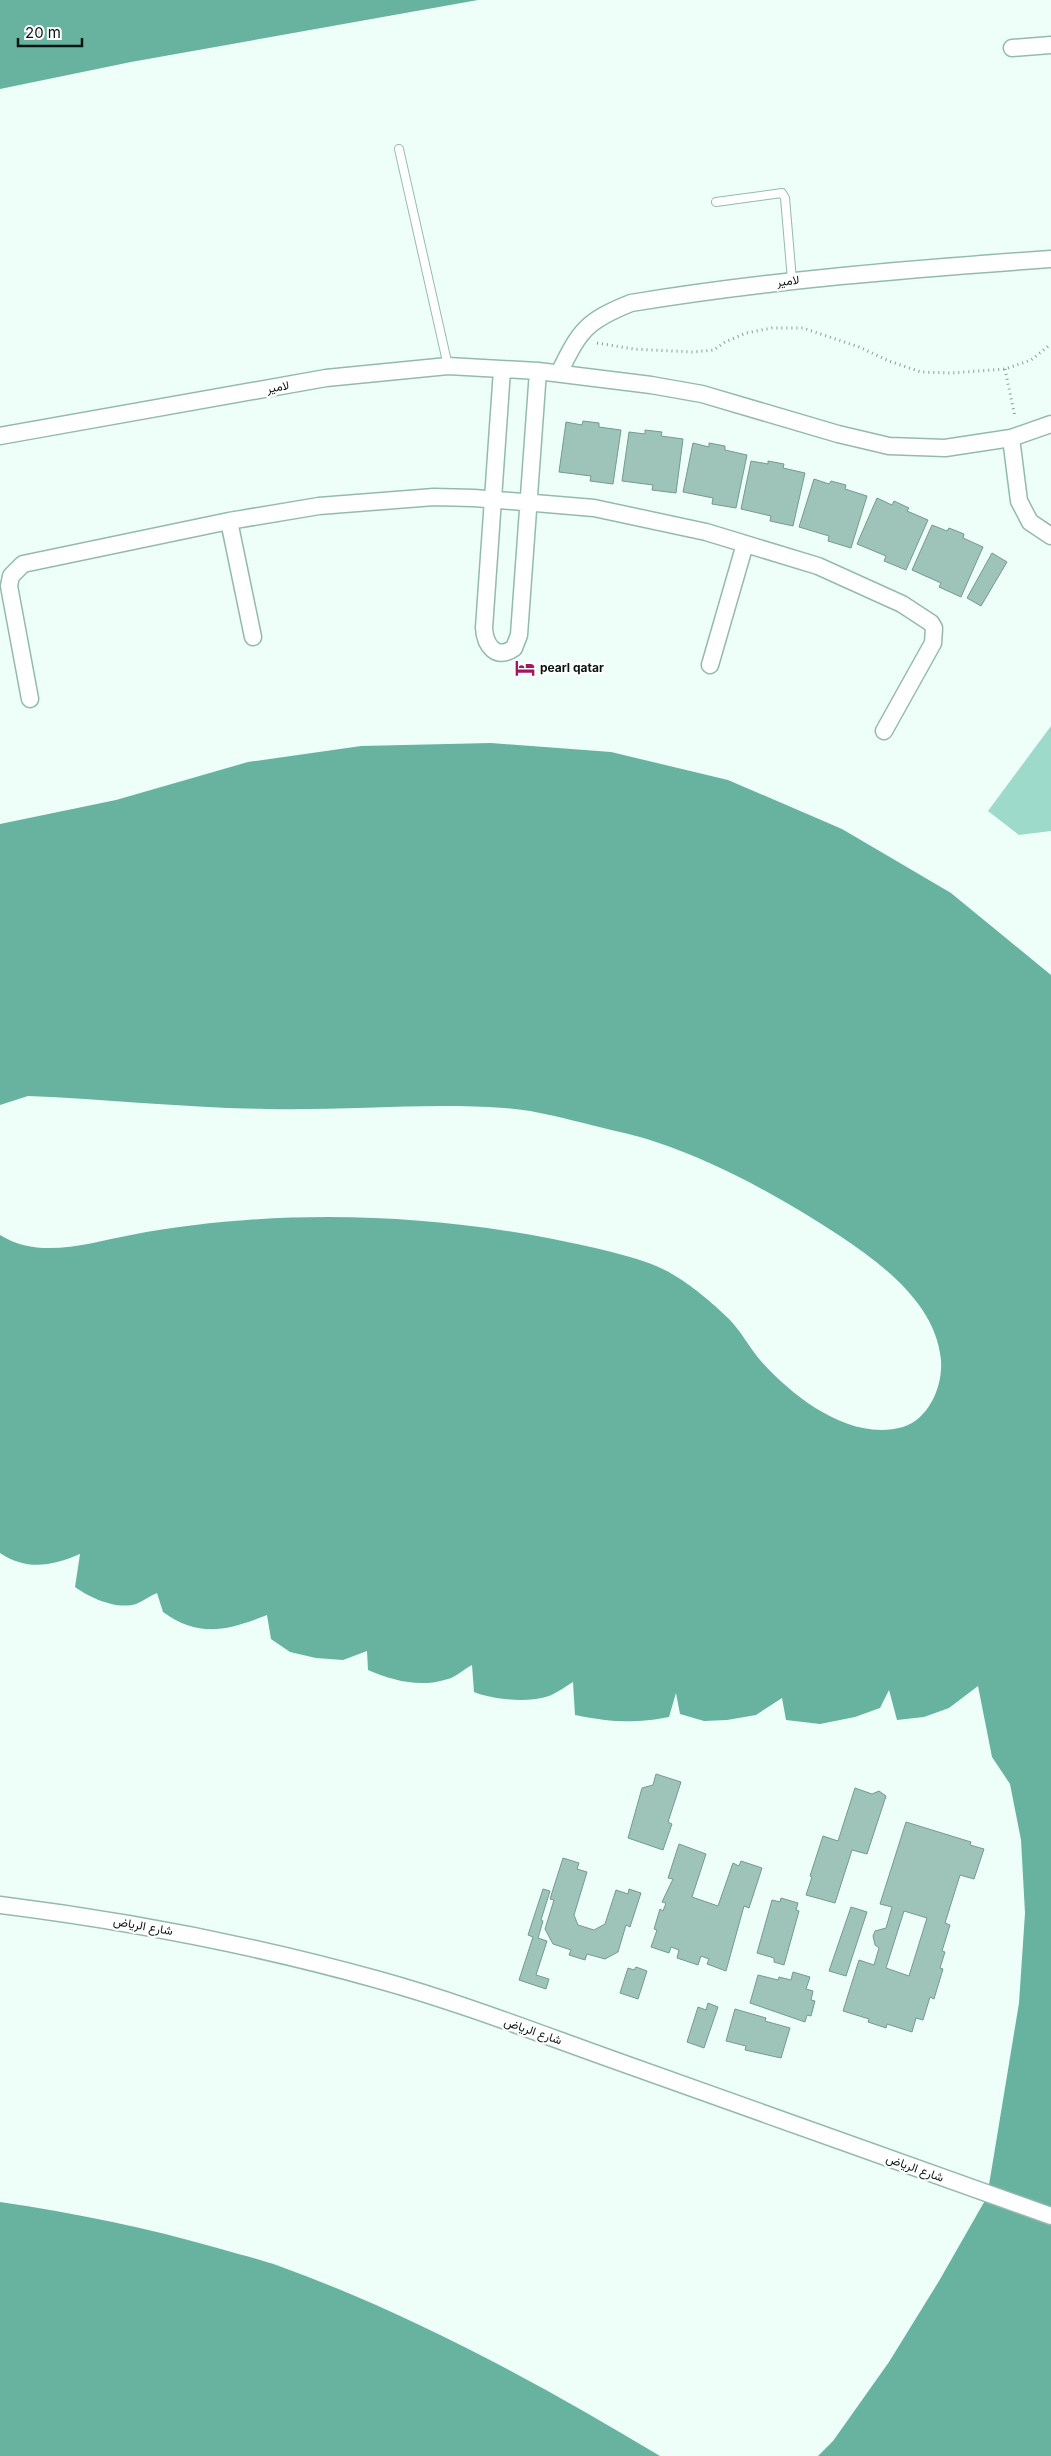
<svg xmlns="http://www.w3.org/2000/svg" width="1051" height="2456" viewBox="0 0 1051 2456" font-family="Inter,Vazirmatn,sans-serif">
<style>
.green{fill:#9edac9}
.water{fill:#68b3a0}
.building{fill:#9ec4b9;stroke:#759a90;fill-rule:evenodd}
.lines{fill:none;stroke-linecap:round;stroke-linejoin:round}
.lane-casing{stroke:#94baaf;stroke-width:10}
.street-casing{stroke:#94baaf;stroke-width:19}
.path{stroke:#8d9c97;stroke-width:3;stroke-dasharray:1 4;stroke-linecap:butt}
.lane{stroke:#fff;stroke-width:8}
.street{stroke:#fff;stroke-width:16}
.labels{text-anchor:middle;stroke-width:4.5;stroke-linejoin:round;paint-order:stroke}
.street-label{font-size:12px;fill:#071511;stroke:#fff}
.poi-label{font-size:12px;font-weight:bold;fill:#071511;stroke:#fff;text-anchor:start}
</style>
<rect width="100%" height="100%" fill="#eefef9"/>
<path class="green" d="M1051 726V831L1019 835 988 811Z"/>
<path class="water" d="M0 0H478L131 62 0 89Z
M491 743 611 752 728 780 842 829 951 893 1051 975V2456H818L833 2441 889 2362 939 2281 987 2197 1019 2003 1025 1913 1021 1840 1010 1784 992 1757 978 1686 949 1708 924 1717 897 1720 889 1690 880 1708 855 1717 820 1724 786 1720 782 1698 756 1715 727 1720 704 1721 680 1714 676 1693 669 1717C633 1724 611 1722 575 1715L573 1682C566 1686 557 1693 549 1696 529 1703 494 1700 474 1692L472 1665C464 1669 456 1677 448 1679 420 1688 394 1681 368 1670L367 1651 343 1660 316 1658 290 1652 271 1639 267 1615C227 1631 199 1638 163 1612L157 1593C150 1596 143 1601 136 1604 117 1610 90 1598 75 1587L80 1554C52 1566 27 1571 0 1553V1235C40 1260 88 1243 131 1235 269 1209 415 1212 553 1239 583 1245 648 1258 672 1274 690 1284 714 1304 729 1319 741 1331 749 1347 760 1360 793 1397 850 1442 903 1427 929 1419 943 1386 941 1360 936 1304 882 1264 840 1236 783 1199 720 1163 656 1142 636 1135 615 1131 595 1126 566 1119 535 1110 504 1108 425 1102 345 1111 266 1109 186 1108 107 1099 28 1096L0 1105V824L116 800 248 762 361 746Z
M0 2202C75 2213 148 2228 221 2249 240 2255 260 2259 279 2266 412 2314 538 2383 660 2456H0Z"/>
<path class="building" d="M583 421 599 423V427L621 430 613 484 590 481 591 476 559 472 566 422 582 425Z
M645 430 662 432 661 436 683 439 676 493 652 490 653 485 622 481 629 432 645 434Z
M693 443 709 447V443L725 446V450L747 455 736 508 712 504 713 498 683 492Z
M751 461 768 464V461L784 464 783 468 805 473 793 526 770 521 771 516 741 509Z
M814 479 829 484 831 481 846 485 845 489 867 496 851 548 828 541 829 536 799 527Z
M877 498 892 505 894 501 909 508 907 511 928 520 906 570 884 561 886 556 857 544Z
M932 525 947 531 949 528 964 534 963 538 983 547 961 597 939 587 941 583 912 570Z
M992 553 1007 562 981 606 967 598Z
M656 1774 681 1782 668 1822 672 1824 663 1850 628 1838 642 1788 653 1785Z
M855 1788 872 1794 879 1791 886 1796 867 1854 852 1850 835 1903 806 1895 812 1877 810 1876 823 1836 838 1841Z
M906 1822 971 1842 970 1845 984 1849 974 1879 960 1875 945 1923 950 1925 942 1951 945 1952 940 1968 943 1969 934 1999 930 1997 923 2020 916 2018 912 2032 887 2024 886 2028 868 2022 869 2019 843 2011 859 1960 874 1965 879 1948 875 1945 873 1936 875 1931 886 1928 892 1907 880 1904ZM904 1911 927 1918 909 1976 886 1968Z
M679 1844 706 1854 692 1897 718 1906 733 1863 739 1866 741 1861 762 1868 749 1908 744 1906 726 1971 707 1964 709 1959 701 1956 698 1965 677 1958 679 1950 671 1947 669 1953 651 1947 657 1930 654 1929 660 1909 663 1911 666 1903 662 1902 673 1879 668 1878Z
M563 1858 579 1863 577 1869 587 1872 574 1915 578 1925 594 1930 605 1924 616 1890 628 1894 629 1889 641 1893 630 1927 626 1925 618 1952 605 1959 587 1954 585 1960 569 1955 571 1950 553 1944 545 1929 554 1900 550 1899Z
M543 1889 550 1891 541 1920 543 1921 538 1938 547 1941 536 1975 549 1979 546 1989 519 1980 533 1937 528 1935Z
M781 1898 798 1903 796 1910 799 1911 784 1965 774 1962V1958L757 1953 772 1900 780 1902Z
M851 1907 867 1912 846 1976 829 1971Z
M636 1967 647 1971 638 1999 620 1993 628 1968 634 1970Z
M793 1972 810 1977 806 1989 813 1991 811 2000 815 2001 811 2016 807 2015 805 2022 750 2003 758 1975 778 1980 779 1977 791 1980Z
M708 2003 718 2007 704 2048 687 2042 698 2007 706 2010Z
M735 2009 766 2018 765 2021 790 2028 781 2058 745 2050 746 2046 726 2041Z"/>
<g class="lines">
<defs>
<path id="lane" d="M399 149 448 366
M716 202 782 193 785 198 792 280"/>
<path id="street" d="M1012 48 1051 45
M502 370 484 628C485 645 496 661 514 648L519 635 538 371
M559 373C580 330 586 321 631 303 771 280 910 269 1051 259
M0 436 326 378 448 366 538 371 651 385 702 394 838 434 889 446 945 448 1011 438 1051 424
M1011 438 1019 501 1030 522 1051 536
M229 521 253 637
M710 665 745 544
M30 699 9 586 11 576 23 564 229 521 319 506 434 497 474 498 594 508 706 532 818 566 902 604 931 623 934 628 933 643 884 731
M0 1905C128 1921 254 1945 379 1980 462 2003 543 2035 625 2064 767 2114 909 2166 1051 2216"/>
</defs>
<use href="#lane" class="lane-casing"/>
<use href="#street" class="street-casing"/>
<path class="path" d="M597 343 634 349 693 352 714 350 725 342 746 333 772 328H803L859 347 889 361 921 372 952 373 1005 369 1031 360 1051 344
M1005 369 1015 417"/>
<use href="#lane" class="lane"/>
<use href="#street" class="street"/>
</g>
<defs>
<symbol id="hotel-bare" viewBox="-9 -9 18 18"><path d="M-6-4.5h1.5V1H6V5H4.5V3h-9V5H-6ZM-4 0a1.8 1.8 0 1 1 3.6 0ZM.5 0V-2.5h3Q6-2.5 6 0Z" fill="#a21760" stroke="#fff" stroke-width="2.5" paint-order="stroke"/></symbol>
</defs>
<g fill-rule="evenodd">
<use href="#hotel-bare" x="511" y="654" width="28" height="28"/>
</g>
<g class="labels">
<g class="street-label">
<text transform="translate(788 281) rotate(-7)" y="4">لامير</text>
<text transform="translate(278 387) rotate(-10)" y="4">لامير</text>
<text transform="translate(143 1926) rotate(10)" y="4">شارع الرياض</text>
<text transform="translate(533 2031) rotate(19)" y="4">شارع الرياض</text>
<text transform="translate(915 2168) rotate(20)" y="4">شارع الرياض</text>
</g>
<g class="poi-label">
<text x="540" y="672">pearl qatar</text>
</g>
</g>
<path d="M18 38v8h64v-8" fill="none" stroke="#071511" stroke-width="2.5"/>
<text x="25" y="38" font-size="15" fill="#071511" stroke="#ffffff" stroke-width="4" paint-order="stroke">20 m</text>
</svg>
